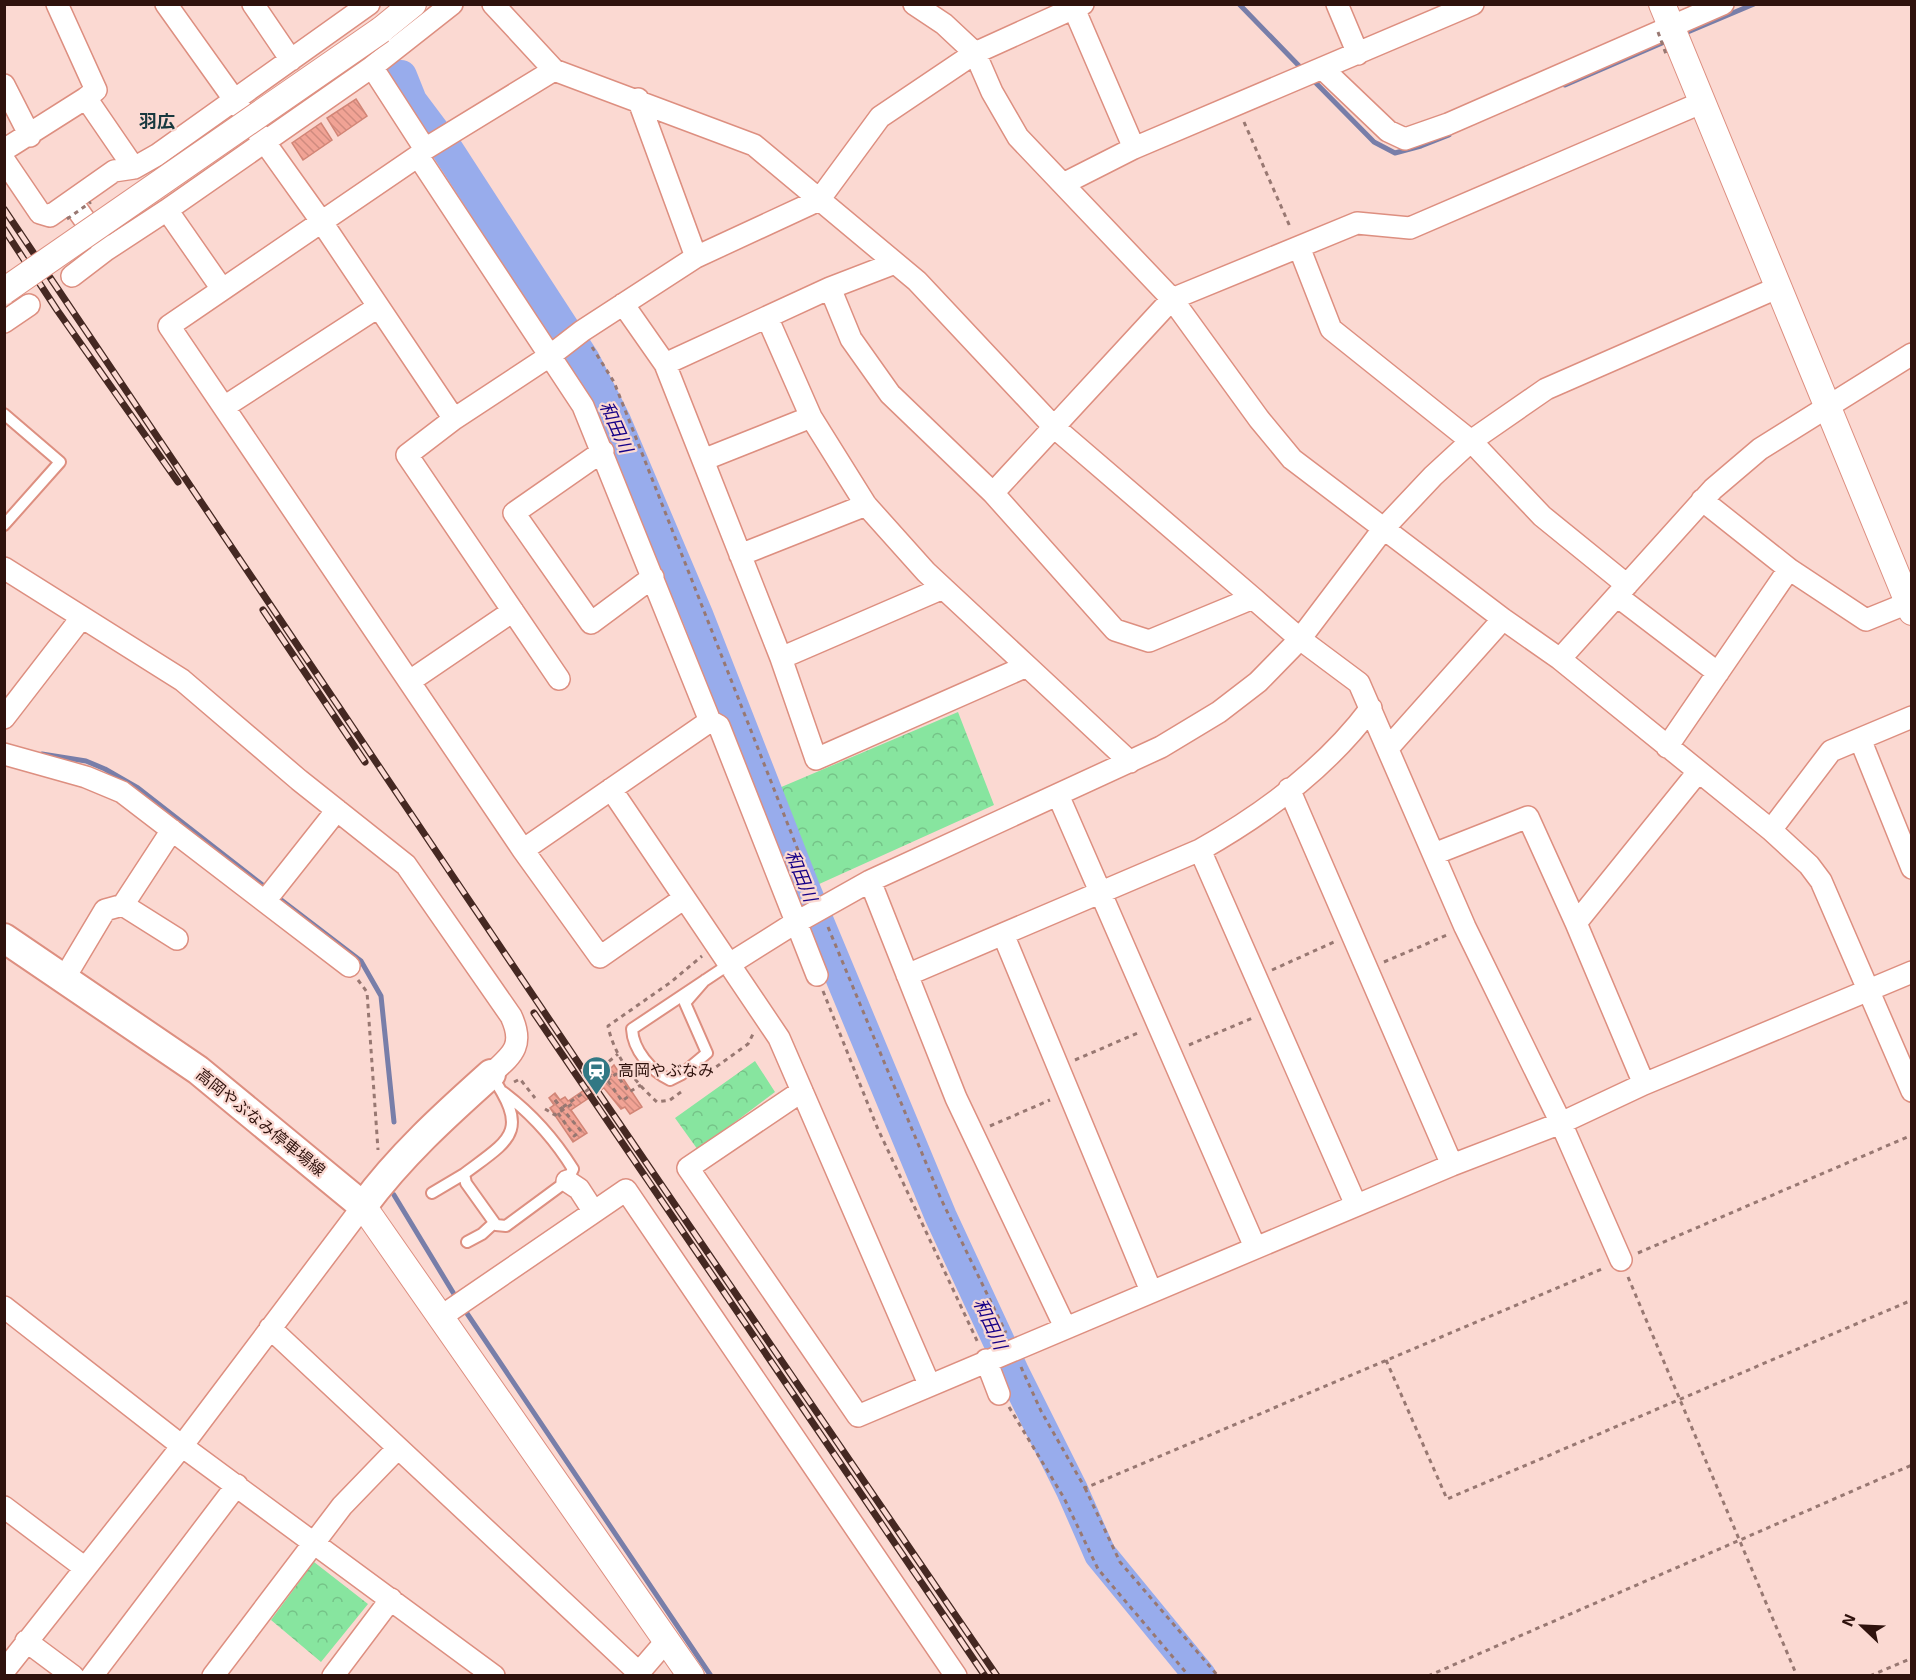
<svg xmlns="http://www.w3.org/2000/svg" width="1916" height="1680" viewBox="0 0 1916 1680" font-family="'Exo 2','Noto Sans JP',sans-serif">
<style>
.park{fill:url(#park-crowns)}
.lines{fill:none;stroke-linecap:round;stroke-linejoin:round}
.stream{stroke:#787ea9;stroke-width:5}
.river{stroke:#98acec;stroke-width:32}
.building{fill:url(#building-back-hatch);stroke:#d28576;stroke-width:1.5}
.service-casing{stroke:#dd8f80;stroke-width:14}
.minor-casing{stroke:#dd8f80;stroke-width:24}
.tertiary-casing{stroke:#dd8f80;stroke-width:28}
.secondary-casing{stroke:#dd8f80;stroke-width:32}
.path{stroke:#987872;stroke-width:3;stroke-dasharray:4.5 4.5;stroke-linecap:butt}
.service{stroke:#fff;stroke-width:10}
.minor{stroke:#fff;stroke-width:21}
.tertiary{stroke:#fff;stroke-width:26}
.secondary{stroke:#fff;stroke-width:28}
.rail-casing{stroke:#452822;stroke-width:7}
.rail{stroke:#fbd9d2;stroke-width:4.5;stroke-dasharray:14;stroke-linecap:butt}
.tertiary-bridge-casing{stroke:#dd8f80;stroke-width:28;stroke-linecap:butt}
.path-bridge{stroke:#987872;stroke-width:3;stroke-dasharray:4.5 4.5;stroke-linecap:butt}
.tertiary-bridge{stroke:#fff;stroke-width:26}
.labels{text-anchor:middle;stroke-width:4.5;stroke-linejoin:round;paint-order:stroke}
.poi-label{font-size:16px;fill:#2f120d;stroke:#fbd9d2;text-anchor:start}
.street-label{font-size:16px;fill:#2f120d;stroke:#fbd9d2}
.neighbourhood-label{font-size:18px;font-weight:bold;fill:#18393f;stroke:#fbd9d2}
.water-label{font-size:18px;font-style:italic;fill:#160087;stroke:#fbd9d2}
</style>
<defs>
<pattern id="park-crowns" width="20" height="18" patternUnits="userSpaceOnUse" patternTransform="scale(1.5)"><rect width="20" height="18" fill="#87e59f"/><path d="M2 6a3 3 0 1 1 6 0M12 15a3 3 0 1 1 6 0" fill="none" stroke="#75c388"/></pattern>
<pattern id="building-back-hatch" width="6" height="6" patternUnits="userSpaceOnUse" patternTransform="scale(1.5)"><rect width="6" height="6" fill="#f1a395"/><path d="M-1 5l2 2M0 0l6 6M5-1l2 2" fill="none" stroke="#cf8b7f"/></pattern>
</defs>
<rect width="100%" height="100%" fill="#fbd9d2"/>
<path class="park" d="M958 712 994 805 817 885 779 788Z
M755 1061 775 1092 698 1150 675 1118Z
M314 1562 368 1604 321 1662 271 1620Z"/>
<g class="lines">
<path class="stream" d="M1239 4 1304 71
M1683 34 1754 4
M1311 78 1374 142 1395 153 1421 146 1449 135
M1565 85 1669 40
M42 754 86 761 105 769 138 788 269 890
M276 896 361 961 381 996 394 1122
M394 1195 457 1299
M462 1306 711 1676"/>
<path class="river" d="M401 76 411 101 447 149 584 360 615 421 698 617 804 888 941 1217 1014 1374 1072 1490 1100 1554 1200 1676"/>
</g>
<path class="building" d="M356 99 367 116 338 136 327 118Z
M321 123 332 140 303 160 292 143Z
M602 1059 610 1069 614 1065 642 1107 630 1114 625 1107 621 1109 604 1088 571 1110 587 1133 573 1142 550 1108 554 1105 549 1098 555 1093 560 1100 565 1097 568 1101 599 1080 602 1072 596 1065Z"/>
<g class="lines">
<defs>
<path id="service" d="M4 414 60 462 4 525
M705 980 685 1003 707 1053 682 1074 670 1080C651 1071 633 1050 632 1029L728 965
M491 1075C530 1132 511 1139 464 1174L466 1183 496 1225 506 1226 567 1181 573 1169C555 1140 531 1113 503 1092
M432 1193 464 1174
M467 1242 482 1234 494 1223"/>
<path id="minor" d="M57 4 96 90 86 98 134 168
M166 4 321 221 454 419
M253 4 291 60
M493 4 554 70
M914 4 944 24 975 53 992 92 1018 137 1172 299 1259 419 1292 459 1503 619 1560 659 1771 830 1809 865 1821 881 1912 1091
M1072 4 1134 148
M1337 4 1358 54
M372 67 425 149 418 156 583 406 710 721 719 726 817 975
M1323 69 1388 131 1405 139 1448 124 1723 4
M4 85 30 136
M638 99 696 257
M425 149 554 70 754 145 917 281 1054 427 1253 598
M4 150 86 98
M418 156 169 326 523 850 600 957 683 899
M4 160 40 213 50 216 114 171 134 168 157 155 369 4
M1065 183 1134 148 1473 4
M72 202 106 250 167 210
M1299 247 1331 329 1471 441 1542 516 1627 585
M895 263 830 288 851 339 890 394 993 493 1115 630 1149 641 1253 598 1300 639 1359 683 1465 927 1561 1123 1621 1260
M72 276 106 250
M222 289 167 210 372 67 452 4
M623 304 665 364
M767 317 811 417 866 505 926 572 1027 666 816 759 781 658 665 364 830 288
M4 322 29 305
M224 407 378 307
M603 451 514 513 591 623 653 577
M703 460 811 417
M993 493 1172 299 1357 223 1410 228 1703 102
M740 555 866 505
M4 568 182 680 299 780 406 865 511 1016C525 1046 512 1055 491 1074
M1789 569 1866 620 1908 603
M1617 596 1718 673
M781 658 943 588
M1560 659 1713 489 1760 449 1912 354
M1027 666 1130 762
M559 679 407 455 454 419 551 355 582 331 696 257 819 200 880 117 975 53 1083 4
M410 681 513 611
M4 718 82 617
M1860 739 1912 868
M1389 747 1503 619
M1667 747 1789 569 1702 500
M4 754 86 777 122 792 349 966
M611 789 779 1038 929 1384
M1289 789 1452 1165
M1058 795 1255 1247
M1771 830 1831 751 1912 717
M523 850 710 721
M1200 850 1356 1205
M1434 854 1528 817 1576 923 1698 772
M870 881 956 1098 1065 1327
M265 901 337 810
M123 905 177 939
M1576 923 1644 1084
M1003 934 1151 1291
M728 965 790 926 870 881 1161 747 1219 712 1258 682 1300 639 1384 528 1433 476 1471 441 1546 389 1779 287
M907 975 1200 850C1264 814 1327 767 1371 708
M65 977 105 910 123 905 172 830
M802 1091 688 1168 858 1416 1452 1165 1561 1123 1644 1084 1912 972
M567 1181 579 1189 594 1212
M4 1307 182 1446 494 1676
M442 1316 626 1190 956 1676
M270 1328 638 1672
M986 1360 999 1394
M4 1507 85 1568
M26 1641 73 1676
M4 1671 182 1446 363 1206
M92 1676 237 1485
M213 1676 342 1506 398 1448
M333 1676 391 1599
M636 1676 667 1640"/>
<path id="tertiary" d="M1662 4 1912 612
M381 30 413 4
M363 1206 691 1676"/>
<path id="secondary" d="M4 938 198 1070 363 1206C400 1156 444 1116 491 1074"/>
</defs>
<use href="#service" class="service-casing"/>
<use href="#minor" class="minor-casing"/>
<use href="#tertiary" class="tertiary-casing"/>
<use href="#secondary" class="secondary-casing"/>
<path class="path" d="M1244 122 1291 229
M592 347 614 382 814 891
M828 927 941 1199 1006 1333
M1384 962 1447 935
M1272 970 1334 942
M358 980 367 992 378 1150
M823 991 877 1127 979 1345
M1189 1045 1255 1017
M1075 1060 1140 1032
M602 1067 618 1054
M602 1067 611 1078
M709 1072 748 1044 753 1034
M606 1081 616 1074 629 1092 641 1085
M608 1081 622 1101 629 1096
M514 1082 520 1079 535 1098
M681 1092 670 1100 657 1102C635 1082 614 1056 608 1026L671 982 702 956
M555 1100 562 1110
M545 1109 555 1115 575 1102
M558 1113 574 1136 581 1131
M990 1126 1050 1100
M1638 1253 1912 1135
M1628 1277 1797 1676
M1386 1360 1447 1499 1912 1300
M1021 1367 1041 1411 1085 1488 1604 1268
M1009 1407 1064 1498 1098 1569 1189 1676
M1085 1488 1120 1562 1218 1676
M1428 1676 1912 1465
M1870 1676 1912 1658"/>
<use href="#service" class="service"/>
<use href="#minor" class="minor"/>
<use href="#tertiary" class="tertiary"/>
<use href="#secondary" class="secondary"/>
<defs>
<path id="rail" d="M4 209 600 1095 997 1676
M4 229 57 310 178 482
M263 610 365 762
M534 1013 985 1676"/>
</defs>
<use href="#rail" class="rail-casing"/>
<use href="#rail" class="rail"/>
<defs>
<path id="tertiary-bridge" d="M4 291 381 30"/>
</defs>
<use href="#tertiary-bridge" class="tertiary-bridge-casing"/>
<path class="path-bridge" d="M1658 32 1666 54
M67 219 91 202
M555 1100 581 1131
M563 1107 612 1073"/>
<use href="#tertiary-bridge" class="tertiary-bridge"/>
</g>
<defs>
<symbol id="station-pin" viewBox="-11 -11 22 30"><path d="M0 17L-7.5 6A9.5 9.5 0 1 1 7.5 6Z" fill="#327884" stroke="#fbd9d2"/><path d="M-3-6H3Q5-6 5-4V2Q5 4 3 4L4.5 6H3L1.5 4h-3L-3 6H-4.5L-3 4Q-5 4-5 2V-4Q-5-6-3-6ZM-3.5-4v3h7v-3ZM-3.5 1v1.5H-2V1ZM2 1v1.5H3.5V1Z" fill="#fff"/></symbol>
</defs>
<g fill-rule="evenodd">
<use href="#station-pin" x="580" y="1054" width="33" height="45"/>
</g>
<g class="labels">
<g class="poi-label">
<text x="618" y="1076">高岡やぶなみ</text>
</g>
<g class="street-label">
<text transform="translate(261 1122) rotate(39)" y="6">高岡やぶなみ停車場線</text>
</g>
<g class="neighbourhood-label">
<text x="157" y="128">羽広</text>
</g>
<g class="water-label">
<text transform="translate(616 427) rotate(66)" y="6">和田川</text>
<text transform="translate(801 876) rotate(68)" y="6">和田川</text>
<text transform="translate(990 1324) rotate(65)" y="6">和田川</text>
</g>
</g>
<rect width="1916" height="1680" fill="none" stroke="#2f120d" stroke-width="12"/>
<g transform="translate(1862 1626) rotate(293)" stroke="#fbd9d2" stroke-width="4.5" paint-order="stroke">
<path d="M0-4.5L10 22L0 15L-10 22Z" fill="#2f120d"/>
<text y="-9" font-size="16" font-weight="bold" text-anchor="middle" fill="#2f120d">N</text>
</g>
</svg>
